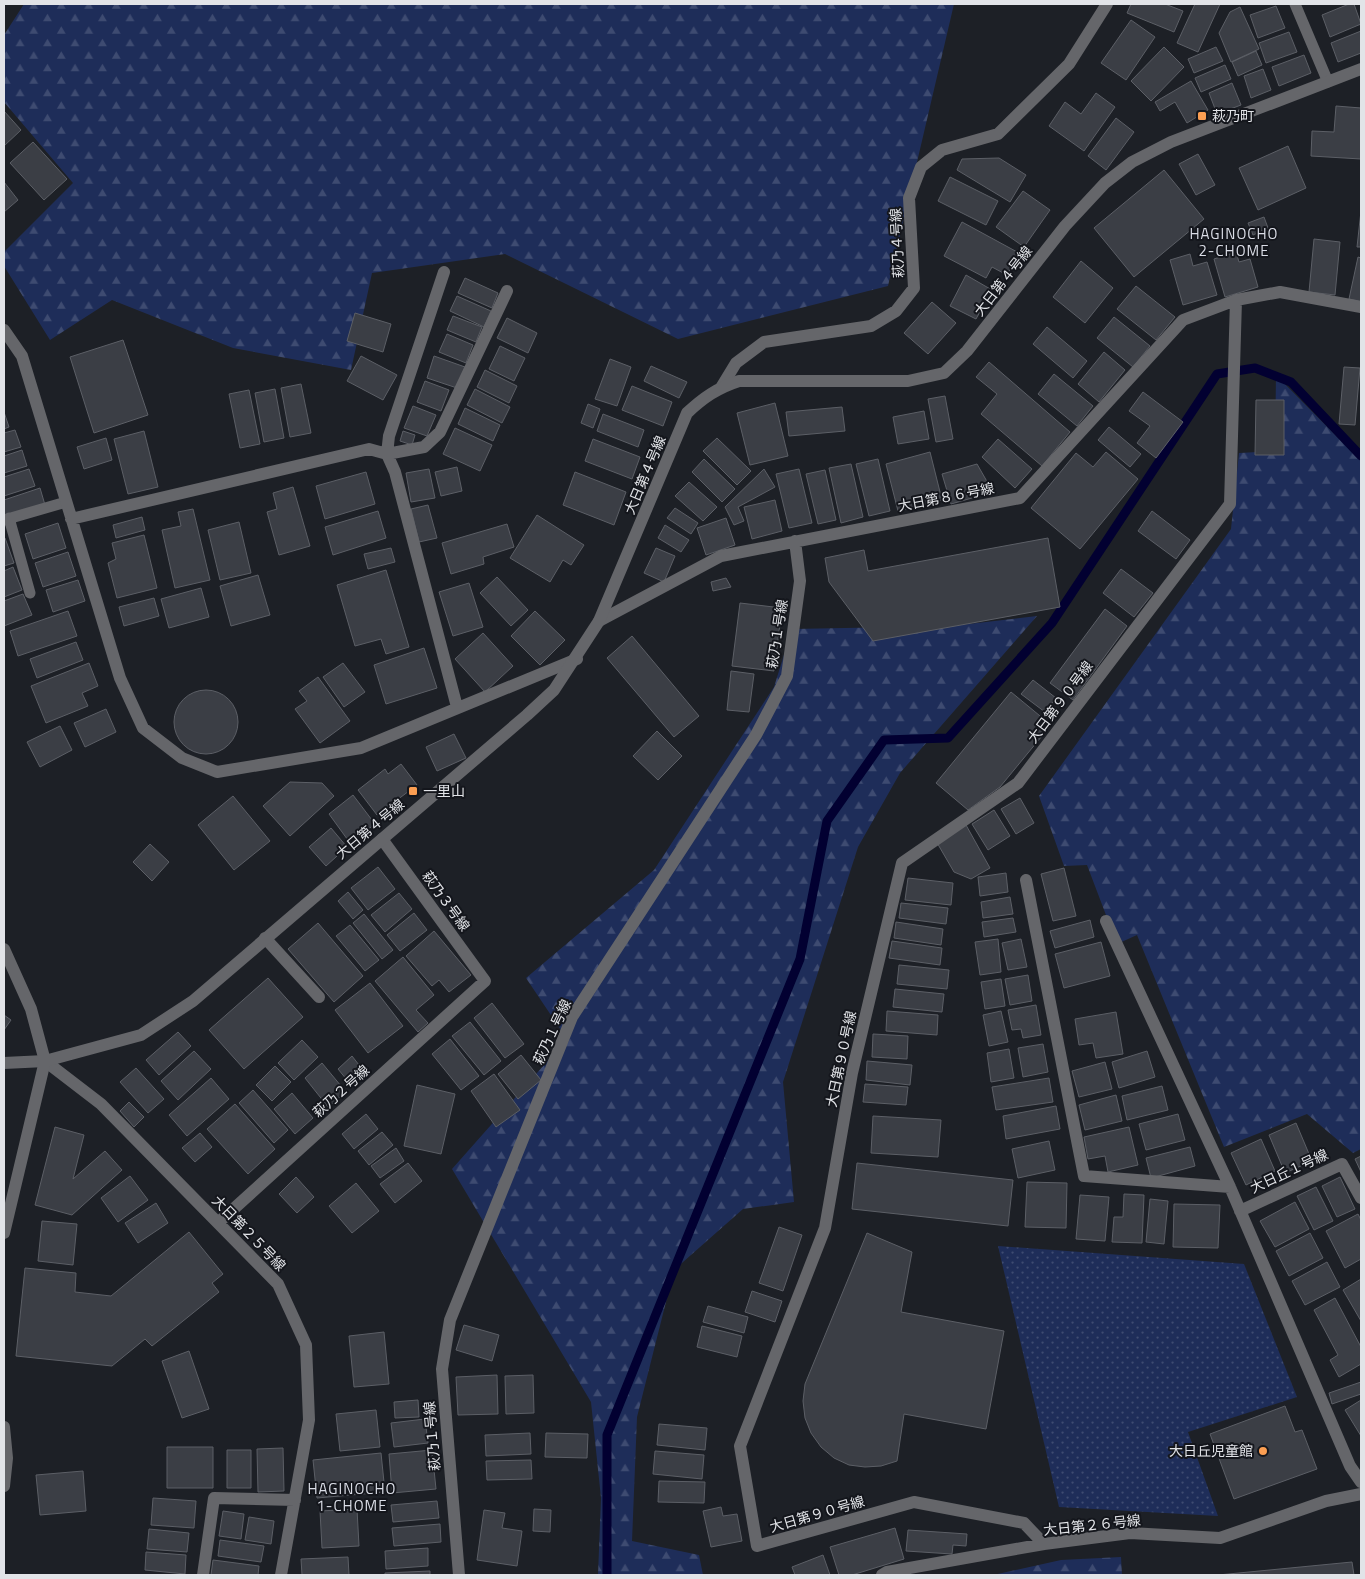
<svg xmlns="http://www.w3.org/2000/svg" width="1365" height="1579" viewBox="0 0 1365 1579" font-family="'Titillium Web','Noto Sans JP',sans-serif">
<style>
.forest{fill:url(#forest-firs)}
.park{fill:url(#park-dots)}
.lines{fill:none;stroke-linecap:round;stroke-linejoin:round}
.stream{stroke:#020031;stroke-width:9}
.building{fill:#3b3e45;stroke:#5c5f66}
.service{stroke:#65666a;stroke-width:11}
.minor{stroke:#65666a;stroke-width:12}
.tertiary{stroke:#65666a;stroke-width:12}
.poi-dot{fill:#fb9e52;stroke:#14161c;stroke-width:2}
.labels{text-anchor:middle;stroke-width:4;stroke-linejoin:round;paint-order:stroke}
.poi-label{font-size:14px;fill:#e2e4e8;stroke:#14161c;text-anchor:start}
.street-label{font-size:14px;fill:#e2e4e8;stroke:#14161c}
.neighbourhood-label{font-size:15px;letter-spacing:1px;fill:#dadde6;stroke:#14161c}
</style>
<defs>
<pattern id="forest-firs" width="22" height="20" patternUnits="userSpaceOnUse" patternTransform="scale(1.25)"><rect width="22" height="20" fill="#1e2d59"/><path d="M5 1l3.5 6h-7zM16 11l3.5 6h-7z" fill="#3e4b71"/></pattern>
<pattern id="park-dots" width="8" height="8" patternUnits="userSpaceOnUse" patternTransform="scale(1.25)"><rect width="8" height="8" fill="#1e2d59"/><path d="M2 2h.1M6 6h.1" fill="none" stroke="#3e4b71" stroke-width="1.8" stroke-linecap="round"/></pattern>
</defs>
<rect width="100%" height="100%" fill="#1d2026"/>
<path class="forest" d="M24 4H954L888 286 678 339 505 254 372 273 351 370 233 348 112 300 50 340 4 266V252L73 183 4 102V35Z
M1276 375 1361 461V1149L1353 1153 1307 1114 1224 1147 1137 935 1117 944 1087 865 1064 866 1039 796 1231 529 1239 453 1275 451Z
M1037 616 900 773 858 847 783 1082 794 1202 743 1209 674 1270 637 1417 632 1541 699 1555 703 1575H598L601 1498 591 1402 452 1169 567 1039 526 978 654 870 774 687 792 629 952 626Z
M1121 1557 1122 1575H993L1061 1560Z"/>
<path class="park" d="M998 1246 1244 1264 1297 1397 1188 1432 1218 1516 1059 1507Z"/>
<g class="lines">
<path class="stream" d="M607 1575V1435L800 959 827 821 884 740 948 738 1052 623 1217 374 1255 368 1291 382 1361 456"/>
</g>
<path class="building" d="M1131 4H1165L1183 11 1174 32 1127 13Z
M1195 4H1220L1198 52 1177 43Z
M1349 4H1354L1361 24 1330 37 1322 15Z
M1276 6 1285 28 1258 38 1250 15Z
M1240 7 1259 49 1231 62 1219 33 1230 12Z
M1131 20 1155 37 1126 80 1101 63Z
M1361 31V53L1338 62 1331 43Z
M1289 32 1297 52 1266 63 1259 43Z
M1164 47 1184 67 1151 101 1131 81Z
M1216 47 1223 61 1194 73 1188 59Z
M1256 51 1262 65 1238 76 1232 62Z
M1304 55 1311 73 1279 86 1272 67Z
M1225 65 1231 79 1201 92 1195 78Z
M1263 69 1271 90 1251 98 1244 76Z
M1191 81 1208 110 1187 123 1175 102 1160 111 1155 102Z
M1232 83 1241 105 1217 114 1209 93Z
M1096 93 1115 107 1084 151 1049 126 1065 102 1081 114Z
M1336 106 1361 108V159L1311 156 1312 131 1334 132Z
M4 111 21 130 4 146Z
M1116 118 1134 132 1106 170 1088 156Z
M33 142 67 179 44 200 10 163Z
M1288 146 1306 188 1258 210 1239 168Z
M1198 154 1215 185 1196 195 1179 164Z
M999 158 1026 175 1010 202 957 170 962 159Z
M1164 170 1204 219 1134 277 1094 228Z
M950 177 998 201 986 225 938 201Z
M4 182 18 200 4 212Z
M1023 191 1050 210 1024 247 996 227Z
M1361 211V247H1357Z
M1264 217 1268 228 1253 235 1248 223Z
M962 222 1019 253 1007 275 992 267 986 278 944 256Z
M1314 239 1340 242 1335 295 1309 292Z
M1236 252 1239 262 1250 259 1258 287 1225 297 1214 259Z
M1190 254 1193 266 1207 262 1217 295 1183 305 1170 260Z
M1358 257 1361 258V302L1349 299Z
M1081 261 1113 288 1085 323 1053 297Z
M966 275 992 290 976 319 950 306Z
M465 278 498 293 492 308 458 293Z
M1136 286 1175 317 1156 340 1117 309Z
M457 296 491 311 484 327 450 311Z
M932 302 956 323 928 354 904 333Z
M355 313 391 324 383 352 347 341Z
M453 316 482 327 476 342 447 330Z
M1114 317 1150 346 1133 367 1097 338Z
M507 318 537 333 528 353 497 338Z
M1047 327 1087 361 1073 378 1033 344Z
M447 334 473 345 466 363 439 352Z
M123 340 148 415 94 433 70 357Z
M500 346 525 358 514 381 489 369Z
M1104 352 1125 370 1099 402 1078 384Z
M361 356 397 375 383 400 347 381Z
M434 356 465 367 457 388 427 378Z
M610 359 631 367 617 406 595 399Z
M989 362 1070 432 1042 466 981 414 997 394 976 377Z
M651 366 687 382 679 398 644 381Z
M1344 367 1360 368 1355 425 1339 424Z
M485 370 517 386 509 403 477 387Z
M1054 374 1093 406 1077 426 1038 394Z
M425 381 449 390 441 411 417 402Z
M301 384 311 433 290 437 281 388Z
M632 386 672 402 663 426 622 410Z
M275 389 284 438 264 442 255 393Z
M475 389 510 407 502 423 467 405Z
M249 390 260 444 240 448 229 394Z
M1143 392 1183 422 1156 458 1137 443 1150 426 1129 411Z
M945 396 953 439 936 442 928 399Z
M1256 400H1284V455H1255Z
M775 403 788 456 750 465 737 413Z
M588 404 600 409 593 428 581 423Z
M413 406 436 415 427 436 404 428Z
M842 407 845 431 789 436 786 412Z
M465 408 500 425 493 441 458 424Z
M924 411 929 439 898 444 893 417Z
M4 412 9 427 4 429Z
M603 414 644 430 638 447 597 431Z
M1109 427 1141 454 1130 467 1098 440Z
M455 428 492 445 480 471 443 454Z
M15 430 21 447 4 452V433Z
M144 431 158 487 128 494 114 439Z
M403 431 415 435 412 445 400 441Z
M106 438 112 460 84 469 77 447Z
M717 438 751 471 737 485 703 451Z
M593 439 640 457 632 479 585 461Z
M998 439 1032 469 1015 488 982 457Z
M22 450 27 466 4 473V456Z
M930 452 942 500 898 511 886 464Z
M1106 452 1138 479 1080 549 1031 508 1076 453 1093 467Z
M704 459 735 489 722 502 692 472Z
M878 459 890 511 869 516 856 464Z
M851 464 863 517 841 523 829 468Z
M977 464 993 492 951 504 942 474Z
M457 467 462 491 441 496 435 472Z
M29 469 35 486 4 496V477Z
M429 469 435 498 411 502 406 473Z
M764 469 775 487 738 507 744 521 734 525 725 507Z
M799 469 812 523 789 528 776 474Z
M825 470 836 520 818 524 806 474Z
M366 472 375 504 325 519 316 486Z
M575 472 626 492 614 525 563 505Z
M689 482 717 507 703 521 675 496Z
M293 487 310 546 279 555 267 512 277 509 273 493Z
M40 488 45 505 4 516V500Z
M775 500 782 531 752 539 744 507Z
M428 505 437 538 419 542 411 509Z
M675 508 698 523 691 534 667 518Z
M193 509 210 580 175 588 162 530 181 526 178 512Z
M378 511 386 538 333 555 325 527Z
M1152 511 1190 540 1176 559 1138 531Z
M537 515 584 545 571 565 563 560 550 582 510 558Z
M142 517 145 530 116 538 113 525Z
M726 518 735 545 706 555 697 528Z
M239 522 251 573 220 580 208 530Z
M58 523 66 548 33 559 25 534Z
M507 524 514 547 483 557 484 564 451 574 442 543Z
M665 525 689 540 681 552 658 538Z
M144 535 157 588 117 598 108 563 116 559 112 543Z
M5 538 14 563 4 566V539Z
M1048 538 1060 607 873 641 829 582 825 558 864 550 868 571Z
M391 548 395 562 368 569 364 554Z
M656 548 675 556 664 582 644 573Z
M68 552 76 576 43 587 35 563Z
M13 567 22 590 4 597V571Z
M1121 569 1153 593 1134 617 1103 593Z
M386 570 409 647 386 654 381 639 355 646 337 585Z
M258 575 270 615 231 626 220 586Z
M497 577 528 610 511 626 480 593Z
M726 578 731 587 713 591 711 582Z
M78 580 85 601 53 612 46 590Z
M469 583 483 627 453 636 439 592Z
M201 588 209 617 169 628 161 599Z
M23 594 32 615 4 626V601Z
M154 598 159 616 124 626 119 607Z
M740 603 782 608 774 671 732 666Z
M1105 609 1127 626 1073 700 1050 683Z
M68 611 77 636 18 656 10 631Z
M535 611 565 640 540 665 511 636Z
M483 633 513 666 485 692 455 659Z
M632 636 699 716 674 737 607 658Z
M76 642 83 660 37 678 30 659Z
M424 648 437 688 386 704 374 665Z
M89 663 98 686 82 693 88 706 46 723 31 686Z
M343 663 365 692 344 707 323 677Z
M731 671 754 674 749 712 727 710Z
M318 677 350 721 320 743 295 709 307 701 299 691Z
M1033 680 1056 698 1045 712 1021 694Z
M174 722a32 32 0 1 1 64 0a32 32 0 1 1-64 0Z
M1011 692 1051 725 1000 787 968 810 936 783Z
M106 709 116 732 85 747 74 723Z
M60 726 72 750 40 767 27 742Z
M657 731 682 756 658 780 633 756Z
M454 734 466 758 437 771 426 747Z
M401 764 417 785 377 815 358 790 385 769 388 774Z
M290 782 322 783 334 796 290 836 263 806Z
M353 795 375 824 350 843 329 814Z
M233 796 270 841 234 870 198 825Z
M1020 798 1034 823 1016 834 1001 809Z
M994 810 1010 836 988 850 972 824Z
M966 825 990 868 971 879 954 872 936 841Z
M331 828 347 847 326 866 309 847Z
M150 844 169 862 152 881 133 862Z
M378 867 395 889 368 910 351 888Z
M1064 868 1076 916 1053 921 1041 874Z
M1006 873 1008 892 980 896 978 877Z
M908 878 953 883 951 905 905 900Z
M348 892 363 910 353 919 338 901Z
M399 893 412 909 385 932 371 915Z
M1010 897 1013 914 983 918 981 902Z
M901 903 948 908 946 924 899 918Z
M414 913 427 930 400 951 387 935Z
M364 914 393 950 382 959 353 923Z
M1013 918 1016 932 984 937 982 922Z
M1090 920 1094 937 1055 948 1050 931Z
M896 922 943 929 941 945 894 938Z
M318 923 363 976 334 1002 288 949Z
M350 925 379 960 365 971 336 936Z
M434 931 471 975 449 992 439 980 432 986 406 956Z
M998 939 1001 972 980 975 975 942Z
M1021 939 1027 967 1008 970 1002 943Z
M892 941 942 948 940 965 889 958Z
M1101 942 1110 976 1064 988 1055 954Z
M403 957 434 995 416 1010 428 1023 418 1032 375 981Z
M899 965 949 970 947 989 897 984Z
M1028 975 1032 1001 1010 1005 1005 979Z
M268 978 303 1017 244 1069 209 1030Z
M1001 979 1005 1006 985 1009 981 982Z
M370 983 403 1026 368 1053 335 1010Z
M895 989 944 994 942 1012 893 1007Z
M492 1003 524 1044 505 1058 474 1018Z
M1036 1005 1041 1035 1023 1038 1021 1029 1012 1030 1008 1010Z
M887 1011 938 1015 937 1035 886 1031Z
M1001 1011 1008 1042 989 1046 983 1015Z
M1116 1012 1123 1054 1096 1058 1093 1043 1079 1045 1075 1019Z
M4 1015 11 1020 4 1030Z
M470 1022 501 1061 484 1075 452 1036Z
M178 1032 191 1046 159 1075 146 1060Z
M873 1034 908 1036 907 1059 872 1057Z
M450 1039 479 1076 461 1090 432 1054Z
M302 1040 318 1057 294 1080 278 1063Z
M1043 1044 1048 1072 1023 1077 1018 1048Z
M1009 1049 1014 1078 991 1082 987 1053Z
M194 1051 211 1069 178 1100 161 1081Z
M1147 1051 1155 1077 1119 1088 1112 1062Z
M521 1055 541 1080 518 1099 498 1074Z
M352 1056 366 1074 352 1086 338 1069Z
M867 1061 912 1065 910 1085 866 1080Z
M1105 1062 1112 1089 1079 1097 1072 1071Z
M322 1063 346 1092 328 1107 305 1078Z
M275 1066 291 1082 272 1101 256 1085Z
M136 1068 164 1099 148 1113 120 1082Z
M494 1074 520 1110 496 1127 471 1091Z
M211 1078 229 1099 187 1136 169 1115Z
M1049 1078 1053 1102 996 1110 992 1087Z
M865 1084 908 1087 906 1105 863 1102Z
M417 1085 455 1094 441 1154 404 1146Z
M1162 1086 1168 1110 1127 1120 1122 1096Z
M253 1090 288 1130 274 1143 239 1103Z
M292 1093 313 1118 295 1134 274 1109Z
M1116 1095 1122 1121 1085 1130 1079 1105Z
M129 1102 144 1117 134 1127 120 1111Z
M235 1104 275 1149 248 1174 207 1129Z
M1056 1106 1060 1129 1006 1139 1003 1116Z
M366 1114 378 1129 354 1149 342 1134Z
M1178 1114 1185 1140 1146 1150 1139 1124Z
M873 1116 941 1120 938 1157 871 1153Z
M1296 1123 1312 1161 1285 1173 1269 1135Z
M55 1127 84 1135 73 1179 105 1151 122 1170 72 1215 35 1205Z
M1129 1127 1138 1165 1108 1172 1105 1156 1088 1159 1084 1137Z
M382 1132 393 1145 369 1165 358 1151Z
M200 1133 212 1147 195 1162 182 1148Z
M1261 1139 1275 1171 1246 1185 1231 1153Z
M1049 1141 1055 1170 1018 1178 1012 1149Z
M1190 1147 1195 1166 1151 1178 1146 1158Z
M396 1148 404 1161 380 1178 371 1166Z
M1361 1156V1172L1355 1159Z
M408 1163 422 1181 395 1203 380 1184Z
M857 1163 1013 1180 1008 1226 852 1209Z
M130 1176 148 1200 118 1222 101 1198Z
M296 1177 314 1197 297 1213 279 1194Z
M1340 1177 1355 1209 1337 1217 1322 1186Z
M1027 1182 1067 1183 1066 1228 1025 1227Z
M356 1183 379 1211 352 1233 329 1206Z
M1316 1187 1333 1221 1314 1230 1297 1196Z
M1124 1194 1144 1195 1142 1243 1112 1242 1114 1217H1123Z
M1080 1195 1109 1197 1105 1241 1076 1239Z
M1150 1199 1168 1201 1164 1244 1146 1242Z
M1295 1202 1309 1229 1275 1247 1260 1221Z
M156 1203 168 1223 138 1243 125 1223Z
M1174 1204 1220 1205 1218 1248 1173 1247Z
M1358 1214 1361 1220V1259L1345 1268 1326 1231Z
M42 1221 77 1224 73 1265 38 1261Z
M779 1227 802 1235 783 1291 759 1283Z
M189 1232 223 1274 212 1283 219 1292 152 1346 145 1339 112 1366 16 1356 25 1268 76 1273 75 1292 111 1296Z
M867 1233 912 1252 901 1312 1004 1331 986 1429 904 1414 897 1461 881 1466 865 1467 849 1465 834 1458 821 1447 811 1433 805 1418 803 1401 805 1384Z
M1310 1233 1323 1258 1289 1276 1276 1251Z
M1327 1262 1340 1287 1305 1305 1292 1281Z
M1361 1279V1321L1343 1290Z
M752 1291 782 1301 775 1322 745 1312Z
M1335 1298 1361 1347V1364L1339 1377 1330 1360 1338 1355 1314 1310Z
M708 1306 748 1317 744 1333 703 1322Z
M464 1325 499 1335 492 1361 456 1350Z
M702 1326 742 1336 737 1357 697 1347Z
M384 1332 389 1384 354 1387 349 1336Z
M189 1351 209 1409 182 1418 162 1361Z
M497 1375 498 1414 458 1415 456 1377Z
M533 1375 534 1413 506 1414 505 1376Z
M1361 1382V1394L1332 1404 1329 1393Z
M418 1400 419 1417 395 1418 394 1402Z
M1361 1400V1436L1345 1410Z
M1285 1406 1295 1432 1302 1430 1317 1469 1234 1499 1210 1434Z
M376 1410 380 1447 340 1451 336 1414Z
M425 1419 428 1443 394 1447 391 1423Z
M659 1424 707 1428 705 1450 657 1445Z
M530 1433 531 1454 486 1456 485 1435Z
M546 1433 588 1434 587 1458 545 1457Z
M167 1447H213V1488H167Z
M283 1448 284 1491 258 1492 257 1449Z
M227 1450H251V1488H227Z
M432 1450 436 1489 392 1493 389 1454Z
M655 1451 704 1455 702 1479 653 1474Z
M381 1453 385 1492 317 1498 313 1460Z
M531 1460 532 1479 487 1480 486 1461Z
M83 1471 86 1511 40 1515 36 1475Z
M659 1481 705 1482 704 1503 658 1502Z
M153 1498 196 1501 194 1528 151 1525Z
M437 1501 439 1518 393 1522 391 1505Z
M721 1507 723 1516 737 1514 742 1541 711 1547 703 1511Z
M357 1509 359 1546 322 1548 320 1511Z
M534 1509 551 1510 550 1532 533 1531Z
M484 1510 505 1513 502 1528 522 1531 517 1566 477 1560Z
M223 1511 244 1514 241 1539 219 1536Z
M249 1517 274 1521 271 1544 245 1540Z
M440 1524 441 1542 394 1546 392 1528Z
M895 1528 904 1559 852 1575H839L830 1547Z
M149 1529 189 1533 187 1552 147 1549Z
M908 1530 967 1534 966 1546 953 1545 952 1554 906 1551Z
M220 1540 264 1546 261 1562 218 1556Z
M428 1548V1566L386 1569 385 1551Z
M146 1552 186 1555 185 1574 145 1570Z
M823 1555 830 1575H795L792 1567Z
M348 1557 349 1575H302L301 1559Z
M213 1560 259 1566 258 1575H211Z
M1352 1562 1354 1575H1218Z
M430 1571V1575H385V1573Z"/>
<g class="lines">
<path class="service" d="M1295 4 1328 82
M9 518 30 593
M4 520 66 502"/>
<path class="minor" d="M444 272 389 436 387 454 424 447 440 432 507 291
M4 330 22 356 120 678 143 728 182 758 217 772 361 748 577 659
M722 386 736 363 764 342 871 326 896 311 914 288 909 198 921 167 942 150 998 134 1069 64 1107 4
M71 519 369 449 387 454 395 472 457 707
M599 621 721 556 1020 498 1183 320 1236 300 1280 292 1361 307
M1026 880 1084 1176 1230 1187
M1106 921 1230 1187 1350 1466 1361 1482
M265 938 319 997
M4 1063 45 1061 101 1104 278 1284 306 1345 309 1420 281 1575
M1240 1211 1342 1164 1361 1198
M218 1223 485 981 382 839
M1044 1544 1024 1523 914 1502 757 1546 740 1446 825 1228 852 1073 902 863 1018 783 1230 504 1236 300
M203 1575 214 1498 295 1500
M459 1575 442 1369 450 1320 572 1017 756 735 787 676 800 581 795 541
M882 1575 887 1572 1044 1544 1130 1533 1220 1538 1326 1501 1361 1494"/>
<path class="tertiary" d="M4 949 31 1009 45 1061 4 1233
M45 1061 141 1035 193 1001 527 715 554 690 599 621 687 413C703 398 717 388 739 381H908L944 373 967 351 1065 226 1105 183 1132 162 1171 142 1361 69
M4 1427 7 1458 4 1486"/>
</g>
<g class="poi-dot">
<rect x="1197" y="111" width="10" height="10" rx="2.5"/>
<rect x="408" y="786" width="10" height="10" rx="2.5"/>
<circle cx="1263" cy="1451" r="5"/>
</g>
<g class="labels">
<g class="poi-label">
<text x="1212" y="121">萩乃町</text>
<text x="423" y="796">一里山</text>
<text x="1253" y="1456" text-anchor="end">大日丘児童館</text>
</g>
<g class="street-label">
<text transform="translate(897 243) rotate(-93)" y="5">萩乃４号線</text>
<text transform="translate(1003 281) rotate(-52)" y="5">大日第４号線</text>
<text transform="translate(645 475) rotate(-67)" y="5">大日第４号線</text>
<text transform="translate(946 497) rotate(-11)" y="5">大日第８６号線</text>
<text transform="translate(777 634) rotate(-81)" y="5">萩乃１号線</text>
<text transform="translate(1060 702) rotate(-53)" y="5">大日第９０号線</text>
<text transform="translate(370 829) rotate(-40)" y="5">大日第４号線</text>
<text transform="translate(446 901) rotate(54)" y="5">萩乃３号線</text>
<text transform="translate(552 1032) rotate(-65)" y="5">萩乃１号線</text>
<text transform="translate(841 1059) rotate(-78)" y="5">大日第９０号線</text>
<text transform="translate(341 1091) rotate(-42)" y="5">萩乃２号線</text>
<text transform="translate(1289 1171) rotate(-25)" y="5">大日丘１号線</text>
<text transform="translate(249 1233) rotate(46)" y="5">大日第２５号線</text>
<text transform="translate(432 1436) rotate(-95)" y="5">萩乃１号線</text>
<text transform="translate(817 1514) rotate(-16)" y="5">大日第９０号線</text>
<text transform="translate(1092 1525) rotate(-6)" y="5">大日第２６号線</text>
</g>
<g class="neighbourhood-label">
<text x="1234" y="239">HAGINOCHO<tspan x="1234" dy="17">2-CHOME</tspan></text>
<text x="352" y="1494">HAGINOCHO<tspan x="352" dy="17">1-CHOME</tspan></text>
</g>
</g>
<rect width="1365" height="1579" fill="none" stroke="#e2e4e8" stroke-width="10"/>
</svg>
